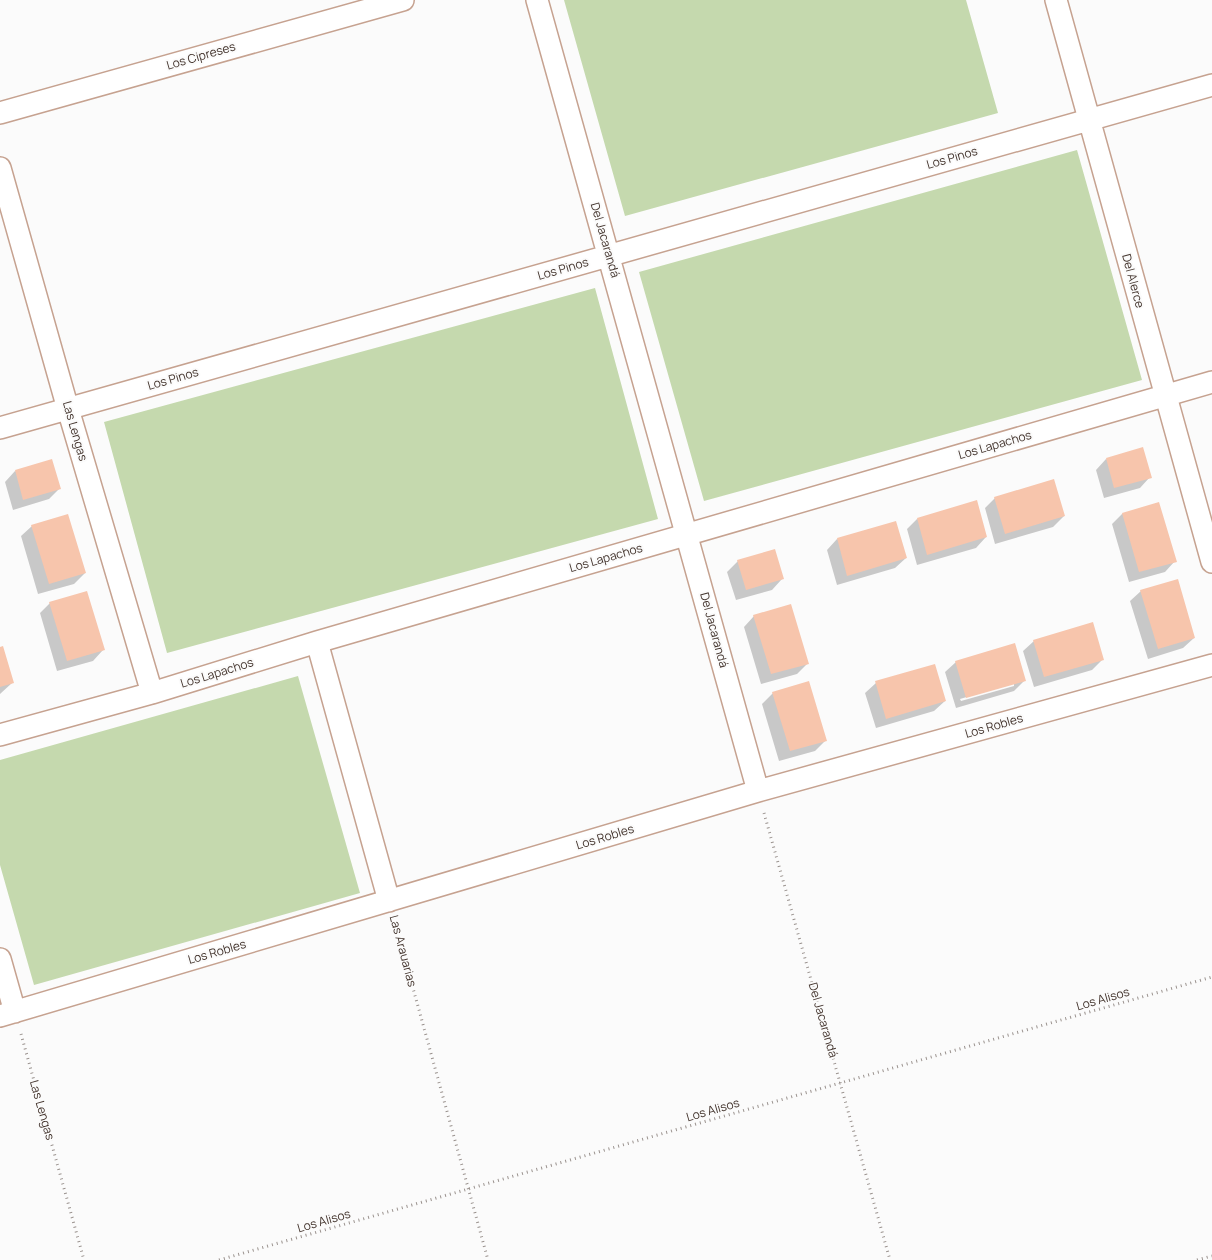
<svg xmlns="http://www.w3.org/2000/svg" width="1212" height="1260" viewBox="0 0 1212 1260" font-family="Manrope,sans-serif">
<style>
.green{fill:#c5d9ae}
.shadow{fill:#0003;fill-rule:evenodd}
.building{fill:#f7c5ac}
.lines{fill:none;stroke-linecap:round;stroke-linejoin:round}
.minor-casing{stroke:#c6a290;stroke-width:24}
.path{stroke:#9a928e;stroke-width:3;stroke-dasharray:1 4;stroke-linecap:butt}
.minor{stroke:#fff;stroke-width:21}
.labels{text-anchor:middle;stroke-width:4;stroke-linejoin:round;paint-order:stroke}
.street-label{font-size:12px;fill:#43342d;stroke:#fbfbfb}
</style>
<rect width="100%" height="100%" fill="#fbfbfb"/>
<path class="green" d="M564 0H966L998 113 625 216Z
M1077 150 1142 380 704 501 639 272Z
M595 288 658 519 167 653 104 422Z
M298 676 360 893 34 985 0 865V760Z"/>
<path class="shadow" d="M1106 459 1150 477 1140 488 1104 498 1096 470Z
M15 471 59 489 49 499 13 510 5 482Z
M995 498 1064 516 1053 527 995 544 985 508Z
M1158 503 1175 561 1165 572 1129 582 1112 524 1122 514Z
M917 519 986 537 976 548 917 565 907 529Z
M32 526 85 573 74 584 38 594 21 536Z
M837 539 906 558 895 568 837 585 827 550Z
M738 561 782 579 772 590 736 600 727 572Z
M1141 591 1194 638 1183 648 1148 659 1130 601Z
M50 603 103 650 93 661 57 671 40 613Z
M754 616 807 664 797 674 761 684 744 627Z
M1034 641 1102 660 1092 670 1034 687 1023 651Z
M0 648 12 683 0 694Z
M956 662 1025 680 1014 691 956 708 945 672ZM1014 683V686L961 701 960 699Z
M876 683 945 701 934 711 876 728 865 693Z
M773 693 826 740 815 751 779 761 762 704Z"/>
<path class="building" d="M1143 447 1152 478 1114 488 1106 458Z
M52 459 61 489 23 500 15 470Z
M1054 479 1065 516 1005 534 994 497Z
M977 500 987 537 927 555 917 518Z
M1159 502 1177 562 1139 572 1122 513Z
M68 514 86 573 49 584 31 525Z
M896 521 907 558 847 576 837 538Z
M775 549 784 579 746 590 737 560Z
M1178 579 1195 638 1158 649 1140 590Z
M87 591 105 650 67 661 49 602Z
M791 604 809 664 771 674 753 615Z
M1093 622 1104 660 1044 677 1033 640Z
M1015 643 1026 681 966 698 955 661Z
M3 646 14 683 0 687V647Z
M935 664 946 701 886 719 875 681Z
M809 681 827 741 790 751 772 692Z"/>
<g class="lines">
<defs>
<path id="minor" d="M537 0 758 791
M1056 0 1212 562
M0 113 403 0
M0 168 68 409 152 693
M0 428 1212 85
M317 642 389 901
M0 735 152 693 317 642 1212 382
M0 959 15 1012
M0 1016 758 791 1212 665"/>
</defs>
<use href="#minor" class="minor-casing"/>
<path class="path" d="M764 813 890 1260
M395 923 488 1260
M21 1034 84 1260
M219 1260 1212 977
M1197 1260 1212 1256"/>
<use href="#minor" class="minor"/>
</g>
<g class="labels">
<g class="street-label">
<text transform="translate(201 56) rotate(-16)" y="4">Los Cipreses</text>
<text transform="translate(952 158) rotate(-16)" y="4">Los Pinos</text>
<text transform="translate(605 240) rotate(74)" y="4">Del Jacarandá</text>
<text transform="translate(563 269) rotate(-16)" y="4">Los Pinos</text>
<text transform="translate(1133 281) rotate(75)" y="4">Del Alerce</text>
<text transform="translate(173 379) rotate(-16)" y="4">Los Pinos</text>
<text transform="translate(75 431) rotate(74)" y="4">Las Lengas</text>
<text transform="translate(995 445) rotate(-16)" y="4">Los Lapachos</text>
<text transform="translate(606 558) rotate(-16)" y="4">Los Lapachos</text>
<text transform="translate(714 630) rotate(75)" y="4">Del Jacarandá</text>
<text transform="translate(217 673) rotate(-17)" y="4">Los Lapachos</text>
<text transform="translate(994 726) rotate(-16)" y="4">Los Robles</text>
<text transform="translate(605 837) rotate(-17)" y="4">Los Robles</text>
<text transform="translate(403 951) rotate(75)" y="4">Las Arauarias</text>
<text transform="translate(217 952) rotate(-16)" y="4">Los Robles</text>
<text transform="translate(1103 999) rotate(-16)" y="4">Los Alisos</text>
<text transform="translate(823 1020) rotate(74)" y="4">Del Jacarandá</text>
<text transform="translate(42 1110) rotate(74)" y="4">Las Lengas</text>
<text transform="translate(713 1110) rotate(-16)" y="4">Los Alisos</text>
<text transform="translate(324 1221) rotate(-16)" y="4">Los Alisos</text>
</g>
</g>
</svg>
